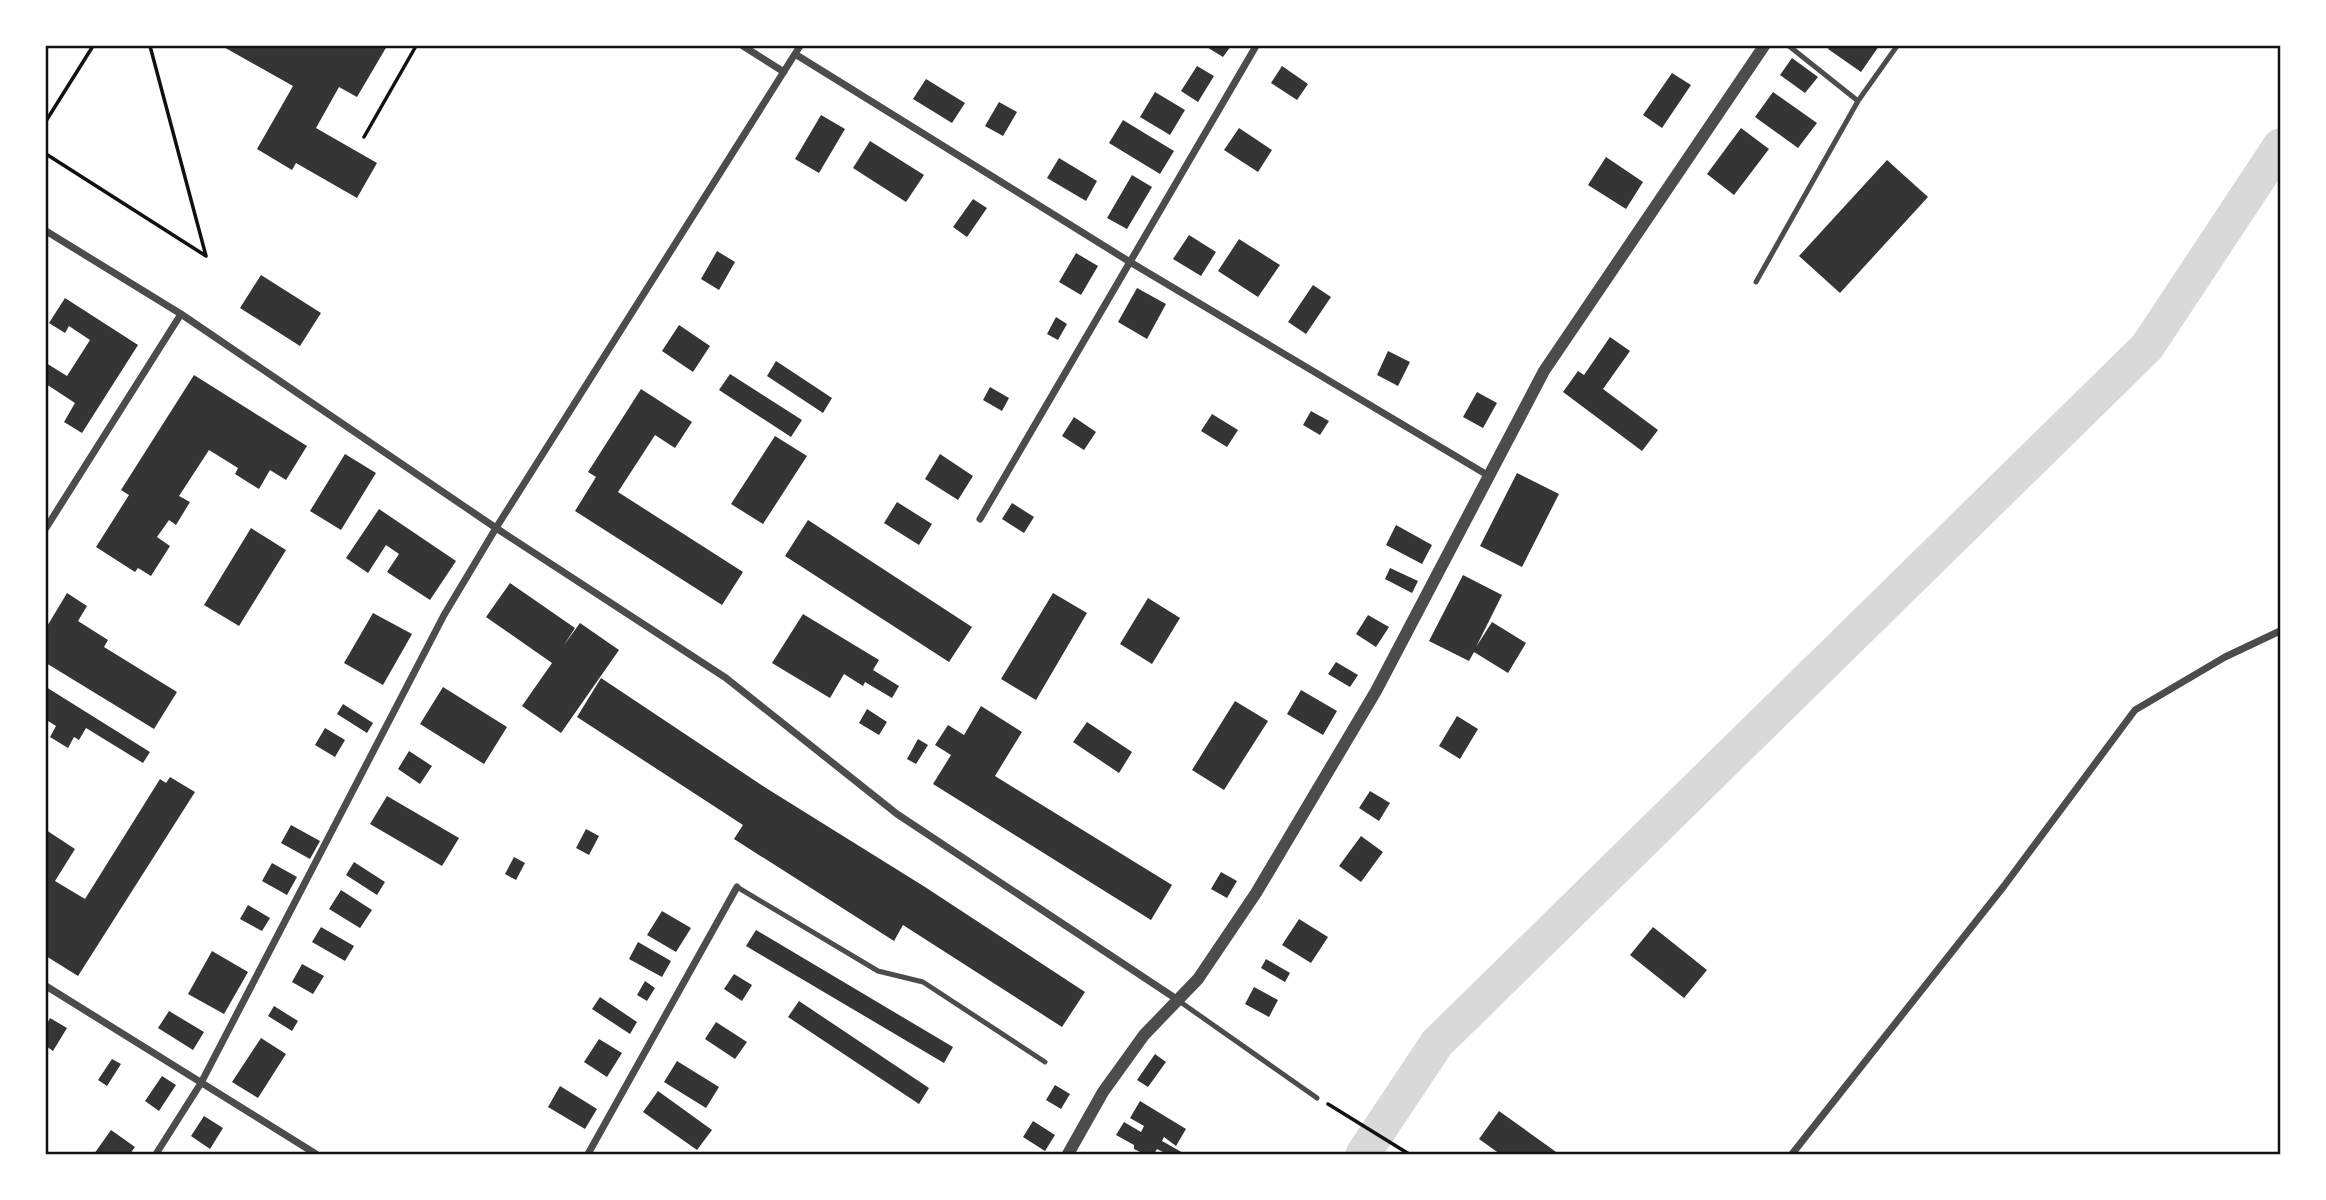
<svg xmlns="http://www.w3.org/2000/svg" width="2326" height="1200" viewBox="0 0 2326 1200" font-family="'Roboto Condensed',sans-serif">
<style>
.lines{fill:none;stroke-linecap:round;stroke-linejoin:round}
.river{stroke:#d9d9d9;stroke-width:35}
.building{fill:#353535}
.path{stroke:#111;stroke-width:3.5}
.service{stroke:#4c4c4c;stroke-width:5}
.minor{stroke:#4c4c4c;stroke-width:7}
.tertiary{stroke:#4c4c4c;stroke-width:12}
.neatline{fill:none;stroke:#111;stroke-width:2.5}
</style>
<rect width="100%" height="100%" fill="#fff"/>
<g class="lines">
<path class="river" d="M1363 1154 1437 1043 2147 347 2280 146"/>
</g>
<path class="building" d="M222 46H387L357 97 339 87 316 128 377 163 357 198 296 163 292 170 257 149 293 86Z
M1205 46H1231L1223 57Z
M1830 46H1879L1861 72 1828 49Z
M1792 58 1818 77 1805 93 1780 75Z
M1197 66 1214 76 1198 102 1181 91Z
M1282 66 1308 84 1297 100 1271 83Z
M1672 73 1691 85 1662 128 1643 115Z
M926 79 965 103 952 123 913 99Z
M1155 92 1185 110 1170 135 1140 117Z
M1773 92 1817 123 1798 148 1755 117Z
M999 102 1017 112 1003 136 985 126Z
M821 115 845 129 819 173 795 159Z
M1123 120 1174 151 1160 174 1109 143Z
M1239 128 1272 150 1258 172 1224 150Z
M1741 128 1769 149 1734 195 1707 174Z
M870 141 924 175 906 202 853 168Z
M1606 157 1643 182 1626 209 1588 185Z
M1059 158 1097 181 1086 201 1047 178Z
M1887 160 1928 197 1840 293 1799 256Z
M1132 175 1152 187 1127 229 1107 218Z
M973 199 987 208 967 237 953 227Z
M1189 235 1216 252 1201 276 1173 259Z
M1239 239 1280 265 1258 297 1218 271Z
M717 251 735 262 719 290 701 279Z
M1076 253 1098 266 1081 295 1059 282Z
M261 275 321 313 300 346 240 308Z
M1313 285 1331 297 1306 334 1288 322Z
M1137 288 1166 304 1147 339 1118 322Z
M65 298 138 345 82 433 64 422 75 403 46 384V363L67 376 90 340 69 326 65 333 49 323Z
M1056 317 1067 324 1058 340 1047 334Z
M679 325 710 346 693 372 662 351Z
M1610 337 1630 351 1603 389 1658 430 1642 451 1563 392 1578 371 1584 375Z
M1388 351 1410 362 1398 386 1377 375Z
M776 361 832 398 823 413 767 376Z
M730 374 802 420 791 437 719 390Z
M194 375 307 446 286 480 270 470 259 489 235 474 238 468 209 450 179 496 190 502 176 525 169 520 157 537 170 546 151 576 138 568 135 572 96 547 129 495 121 490Z
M990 387 1009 398 1002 411 983 400Z
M641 389 692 422 675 448 655 435 618 492 743 572 722 605 575 511 596 477 588 472Z
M1477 392 1497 403 1483 428 1463 417Z
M1311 411 1329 421 1320 435 1303 425Z
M1212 414 1238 430 1227 447 1201 431Z
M1074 417 1096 432 1084 450 1062 436Z
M775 436 807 456 763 524 731 504Z
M345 454 376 473 341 530 310 511Z
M940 454 973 476 958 500 925 479Z
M1517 473 1559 494 1522 567 1480 546Z
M897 502 932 524 919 545 884 523Z
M1012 503 1034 517 1024 533 1002 519Z
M379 509 456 561 430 600 387 572 399 554 386 545 368 573 346 558Z
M808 520 972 627 949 662 785 556Z
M1396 525 1432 545 1422 564 1386 545Z
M251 528 286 550 239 626 204 605Z
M1390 568 1418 581 1412 593 1385 579Z
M1463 575 1502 595 1476 647 1492 622 1526 643 1508 673 1474 652 1469 661 1429 641Z
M510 583 575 628 564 645 580 623 619 650 561 733 522 706 552 663 486 617Z
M67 593 87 606 78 621 108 640 104 647 177 692 154 729 46 663V628Z
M1053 593 1087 613 1036 700 1001 679Z
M1148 598 1180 618 1152 664 1120 644Z
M373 613 412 634 383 685 344 663Z
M803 614 879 660 873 670 899 686 892 698 865 682 863 686 844 674 830 698 772 663Z
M1368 615 1389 627 1376 647 1356 634Z
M1336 662 1358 675 1350 687 1328 674Z
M601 678 766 788 925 887 1085 992 1062 1027 903 925 894 941 734 839 743 825 577 717Z
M46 687 150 752 143 763 86 728 79 740 74 737 68 748 50 737 56 726 48 721 46 724Z
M443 687 507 727 484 764 420 724Z
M1301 690 1337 711 1323 735 1287 714Z
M1235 701 1268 721 1224 790 1192 770Z
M343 704 373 723 367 733 337 714Z
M981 706 1022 732 995 776 1172 885 1151 920 933 784 951 755 935 745 948 725 964 735Z
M867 709 887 722 879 735 859 723Z
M1457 716 1478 729 1460 759 1439 746Z
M1087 722 1132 752 1119 773 1073 742Z
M325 728 345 740 335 757 315 745Z
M918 739 928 745 916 764 907 759Z
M409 751 432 766 420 784 398 769Z
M170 777 195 792 78 976 46 956V830L75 849 55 881 85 899 160 779 166 783Z
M1370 791 1390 803 1379 821 1359 808Z
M387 796 459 838 442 866 370 824Z
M291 825 320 841 310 859 281 843Z
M586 829 599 836 589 855 576 848Z
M1361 836 1383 852 1361 882 1339 866Z
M514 857 525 863 516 880 505 874Z
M354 862 385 882 377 895 346 875Z
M272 863 297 877 287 895 262 881Z
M1221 872 1237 881 1227 898 1211 889Z
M341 890 372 910 360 928 329 909Z
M248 905 270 918 262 931 240 919Z
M662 911 691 928 676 952 647 935Z
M1299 919 1328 937 1311 963 1282 945Z
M321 927 354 946 345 961 312 942Z
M1653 927 1707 970 1684 998 1630 955Z
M756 930 953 1047 944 1063 746 946Z
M638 942 671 961 662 977 629 959Z
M212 951 248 972 224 1014 188 994Z
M1266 959 1290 973 1285 982 1261 968Z
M302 964 324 976 313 994 292 982Z
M734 974 752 985 742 1001 724 989Z
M645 981 655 988 647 1001 637 995Z
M1254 987 1278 1000 1269 1017 1245 1004Z
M600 997 637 1022 630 1034 592 1009Z
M799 1001 929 1088 919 1104 788 1017Z
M274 1006 298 1021 292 1031 268 1016Z
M169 1011 204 1032 193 1050 158 1028Z
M50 1018 67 1028 53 1051 46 1046V1026Z
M716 1022 747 1042 735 1059 705 1039Z
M261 1038 286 1054 258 1098 232 1082Z
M599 1039 622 1053 607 1077 584 1062Z
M1155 1054 1166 1062 1148 1087 1137 1080Z
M112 1059 121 1064 107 1086 98 1080Z
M677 1061 719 1087 706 1108 664 1082Z
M162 1076 176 1085 159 1111 145 1101Z
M1055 1085 1070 1094 1061 1109 1046 1100Z
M560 1086 597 1109 585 1129 548 1107Z
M658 1091 712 1130 697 1150 643 1112Z
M1140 1101 1186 1129 1176 1146 1164 1137 1162 1141 1185 1154H1167L1157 1149 1154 1154H1144L1134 1149V1145L1116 1135 1124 1122 1141 1132 1144 1126 1130 1118Z
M1499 1111 1559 1154H1500L1479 1139Z
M204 1116 223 1128 210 1149 191 1136Z
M1033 1121 1055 1135 1045 1151 1023 1137Z
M111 1130 135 1147 130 1154H94Z"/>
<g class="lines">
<path class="path" d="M150 46 206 256
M46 121 93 46
M364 137 416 46
M46 154 206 256
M1328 1104 1409 1154"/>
<path class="service" d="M1858 101 1897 46
M1756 282 1858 101 1789 46
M737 887 878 971 923 982 1045 1062
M1179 1001 1317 1098"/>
<path class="minor" d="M743 46 784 72
M795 54 1130 262 1489 476
M46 231 181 314 496 528 726 678 897 814 1178 1000
M980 519 1256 46
M46 528 181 314
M46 986 316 1154
M156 1154 201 1083 444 615 496 528 800 46
M588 1154 737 887
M1792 1154 2004 886 2135 710 2225 657 2280 631"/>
<path class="tertiary" d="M1068 1154 1103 1092 1144 1035 1198 979 1256 893 1376 691 1544 371 1764 46"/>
</g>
<rect width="2326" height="1200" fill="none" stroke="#ffffff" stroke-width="94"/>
<rect x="47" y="47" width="2232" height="1106" class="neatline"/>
</svg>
